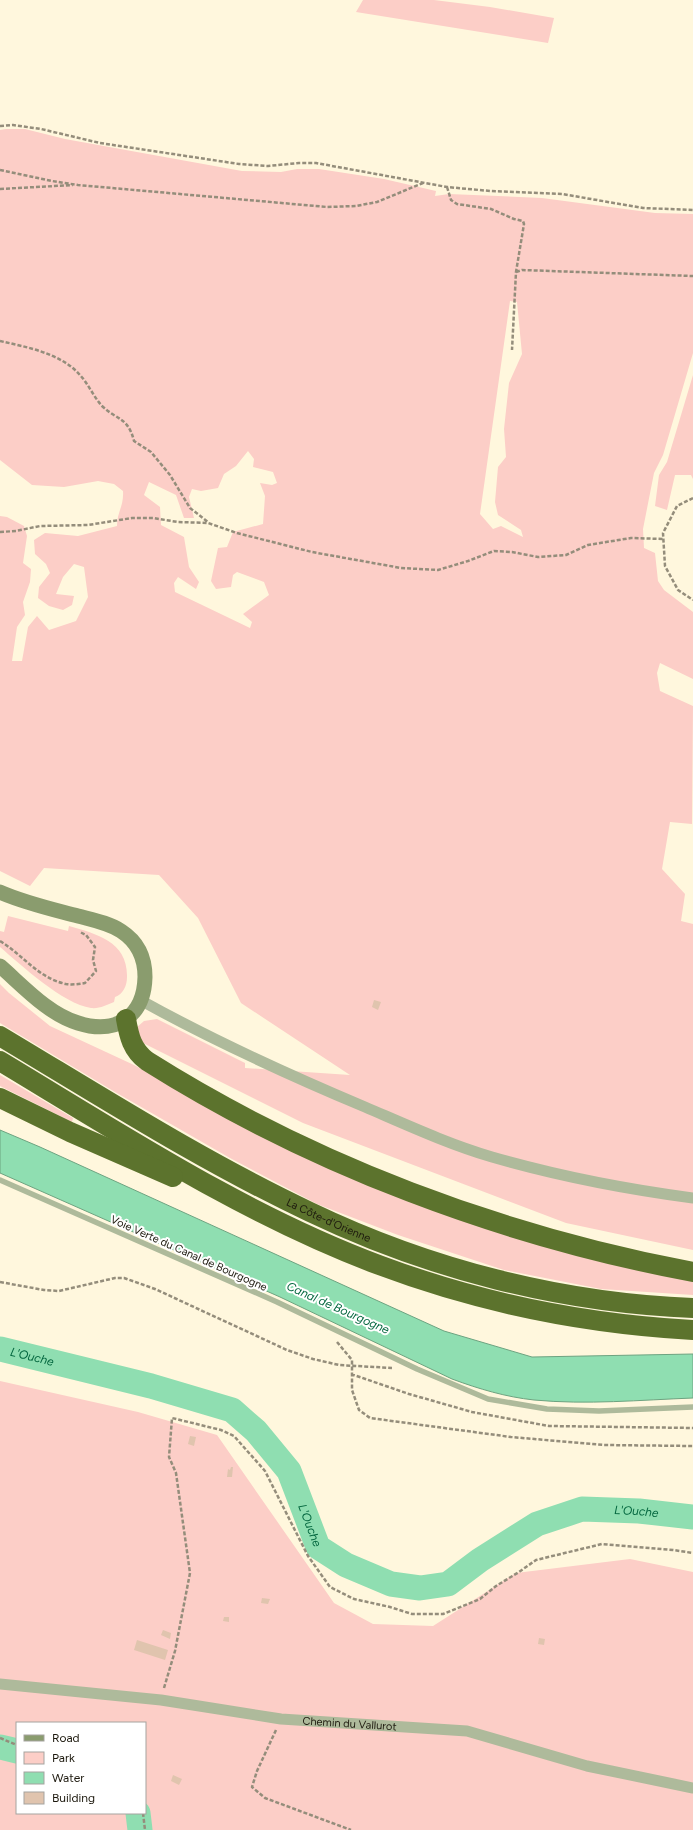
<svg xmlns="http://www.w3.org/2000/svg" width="693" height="1830" viewBox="0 0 693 1830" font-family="Figtree,sans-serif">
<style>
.green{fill:#fccec7;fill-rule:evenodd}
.water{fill:#8fdeb1;stroke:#6da380}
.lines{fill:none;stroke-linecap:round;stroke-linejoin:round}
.river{stroke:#8fdeb1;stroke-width:25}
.building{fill:#e0c4ae}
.path{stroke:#948d7b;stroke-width:2.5;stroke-dasharray:4 2;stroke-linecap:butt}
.lane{stroke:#aeba9b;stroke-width:5.5}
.street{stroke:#aeba9b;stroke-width:11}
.secondary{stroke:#8a9c6e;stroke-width:15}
.highway{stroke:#5c732d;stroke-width:20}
.labels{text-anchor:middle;stroke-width:4;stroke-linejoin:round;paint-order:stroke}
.street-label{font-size:11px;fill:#1d190e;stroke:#fff}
.water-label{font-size:12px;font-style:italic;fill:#04673f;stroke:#fff}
</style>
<rect width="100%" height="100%" fill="#fff7dd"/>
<path class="green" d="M363 0H434L490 7 554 18 548 43 356 12Z
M6 129H25L65 139 242 171 281 172 297 169H319L384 179 436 191 435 196 449 194 542 198 655 213 693 214V353L663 455 654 473 643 529 644 548 655 553 658 581 664 590 693 612V679L660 663 657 673 660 691 693 706 692 824 670 822 662 869 685 894 681 921 693 924V1250L566 1223 303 1123 141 1042 136 1028 144 1021 157 1019 245 1063V1068L350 1075 241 1003 198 918 159 875 44 868 30 886 0 871V516L7 517 24 526 27 536 23 563 31 569 30 582 23 602 25 615 17 627 12 661H22L28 627 37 616 49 630 76 621 88 597 84 567 74 564 63 577 56 594 74 596 72 605 63 610 49 606 38 598 39 587 50 573 46 564 35 554 34 540 45 533 78 536 117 526C117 512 124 506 123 491L114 484 98 481 64 487 32 485 0 460V130ZM510 301 517 302 522 354 509 383 504 429 506 457 498 467 495 502 498 515 521 530 523 537 501 526 493 529 480 514ZM248 451 254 459 253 467 273 472 277 483 272 485 260 483 265 496 263 524 233 532 227 547 218 548 211 581 216 589 231 587 233 575 237 572 264 582 269 595 243 614 252 622 250 628 175 592 174 583 178 577 196 589 199 582 189 567 184 537 161 525 160 507 144 495 149 482 176 495 184 518H194L189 497 192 489 201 491 218 488 224 474 236 466Z
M693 375V479L691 475H675L667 510 655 506 659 475 667 462Z
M8 916 68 931 69 926C97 934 128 942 127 977 127 986 123 994 115 997L114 1002C107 1005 99 1009 91 1008 63 1004 21 965 0 947V931L4 932Z
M0 984 9 993 50 1026 134 1065 185 1093 300 1151 693 1279V1295L601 1289 504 1270 398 1235 317 1204 230 1158 115 1092 0 1023Z
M0 1075 73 1118 72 1122 0 1086Z
M0 1381 138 1412 217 1435 334 1603 373 1624 433 1626 516 1573 630 1559 693 1572V1830H0ZM17 1723H145V1813H17Z"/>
<path class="water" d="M0 1130 40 1147 444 1331 532 1357 693 1354V1398C640 1400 587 1405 534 1400 506 1397 479 1389 452 1379L280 1297 0 1173Z"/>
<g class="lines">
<g class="river">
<path id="s1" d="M0 1349 151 1386 232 1410 256 1431 289 1471 318 1547 346 1565 391 1584 420 1588 448 1584 480 1560 537 1524 582 1509 639 1511 693 1517"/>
<path d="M0 1747 17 1751"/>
<path d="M138 1813 140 1830"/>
</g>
</g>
<path class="building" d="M374 1000 381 1002 378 1010 372 1007Z
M190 1436 196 1437 194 1446 188 1444Z
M231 1467H233L232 1477H227L228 1469 230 1470Z
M262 1598 270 1599 268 1604 261 1603Z
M224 1617H229V1622L223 1621Z
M163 1630 171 1633 170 1639 161 1635Z
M539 1638 545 1639 544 1645 538 1644Z
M137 1640 168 1650 165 1660 134 1650Z
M173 1775 182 1779 179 1785 171 1781Z"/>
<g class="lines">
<path class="path" d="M0 126 13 125 41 129 100 143 239 164 268 166 299 163H316L447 187 490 191 562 194 643 208 693 210
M0 170 52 181 78 185 327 207 356 206 377 202 423 183
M447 187 451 200 457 204 491 209 514 219 523 221 524 224 516 272 512 350
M0 189 73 185
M516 272 522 270 693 276
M0 341C26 347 60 353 79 374 88 383 93 396 102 406 118 421 128 417 134 441L151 452 170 475 190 508 208 522
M693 498 677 506 663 533 665 566 678 590 693 600
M0 532 16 531 40 526 88 525 132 518H153L178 522 208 523 237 533 312 552 401 568 438 570 468 561 494 551 512 552 538 557 566 555 588 545 631 538 664 539
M0 941C23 955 38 978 66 984 72 985 79 984 85 983L96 971 93 960 95 947 86 935 80 932
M0 1282 44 1290 59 1291 115 1278H124L155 1289 287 1350 313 1359 339 1365 392 1368
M337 1342 352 1360V1390L359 1410 370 1418 511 1437 604 1445 693 1446
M351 1374 409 1394 472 1412 549 1426 693 1428
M164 1688 175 1651 190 1573 176 1473 169 1457 172 1418 221 1430 234 1436 265 1471 308 1556 330 1587 354 1599 390 1607 412 1614H443L480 1599 496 1586 519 1572 536 1560 602 1544 673 1550 693 1553
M276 1730 257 1771 252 1787 265 1798 351 1830
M0 1738 17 1745
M143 1813 145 1830"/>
<path class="lane" d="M0 1180 277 1302 417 1369 488 1399 547 1409 599 1411 693 1407"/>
<g class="street">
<path d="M142 1001C214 1041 289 1075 365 1107 407 1125 448 1144 492 1157 558 1176 625 1189 693 1198"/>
<path id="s2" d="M0 1684 161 1700 281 1719 467 1731 587 1766 693 1788"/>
</g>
<path class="secondary" d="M0 892C25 903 52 909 78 916 93 920 109 923 121 931 138 942 145 958 145 977 144 1017 116 1035 78 1023 48 1014 23 986 0 966"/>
<g class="highway">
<path d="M126 1019C129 1036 132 1050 147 1061 312 1165 502 1236 693 1272"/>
<path id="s3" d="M0 1036C102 1097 202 1161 310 1212 429 1269 561 1303 693 1308"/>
<path d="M0 1061C123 1135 245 1215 379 1265 480 1303 586 1324 693 1330"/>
<path d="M0 1098 70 1132 173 1177"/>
</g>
</g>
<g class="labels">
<g class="street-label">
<text dy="4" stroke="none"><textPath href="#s3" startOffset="377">La Côte-d'Orienne</textPath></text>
<text transform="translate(189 1253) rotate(24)" y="4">Voie Verte du Canal de Bourgogne</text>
<text dy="4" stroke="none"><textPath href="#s2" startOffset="352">Chemin du Vallurot</textPath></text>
</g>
<g class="water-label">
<text transform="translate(338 1308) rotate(24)" y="4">Canal de Bourgogne</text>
<text dy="4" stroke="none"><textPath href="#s1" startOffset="33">L'Ouche</textPath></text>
<text dy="4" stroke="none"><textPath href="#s1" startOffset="754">L'Ouche</textPath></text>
<text dy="4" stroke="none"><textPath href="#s1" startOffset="382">L'Ouche</textPath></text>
</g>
</g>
<rect x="16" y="1722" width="130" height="92" fill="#ffffff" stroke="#a5a39f"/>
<rect x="24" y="1735" width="20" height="6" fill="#8a9c6e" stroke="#a5a39f"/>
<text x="52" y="1742" font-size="12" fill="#1d190e">Road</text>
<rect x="24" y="1752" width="20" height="12" fill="#fccec7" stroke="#a5a39f"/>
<text x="52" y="1762" font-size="12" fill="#1d190e">Park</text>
<rect x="24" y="1772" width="20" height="12" fill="#8fdeb1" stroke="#a5a39f"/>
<text x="52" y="1782" font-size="12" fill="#1d190e">Water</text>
<rect x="24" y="1792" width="20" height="12" fill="#e0c4ae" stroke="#a5a39f"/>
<text x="52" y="1802" font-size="12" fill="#1d190e">Building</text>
</svg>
